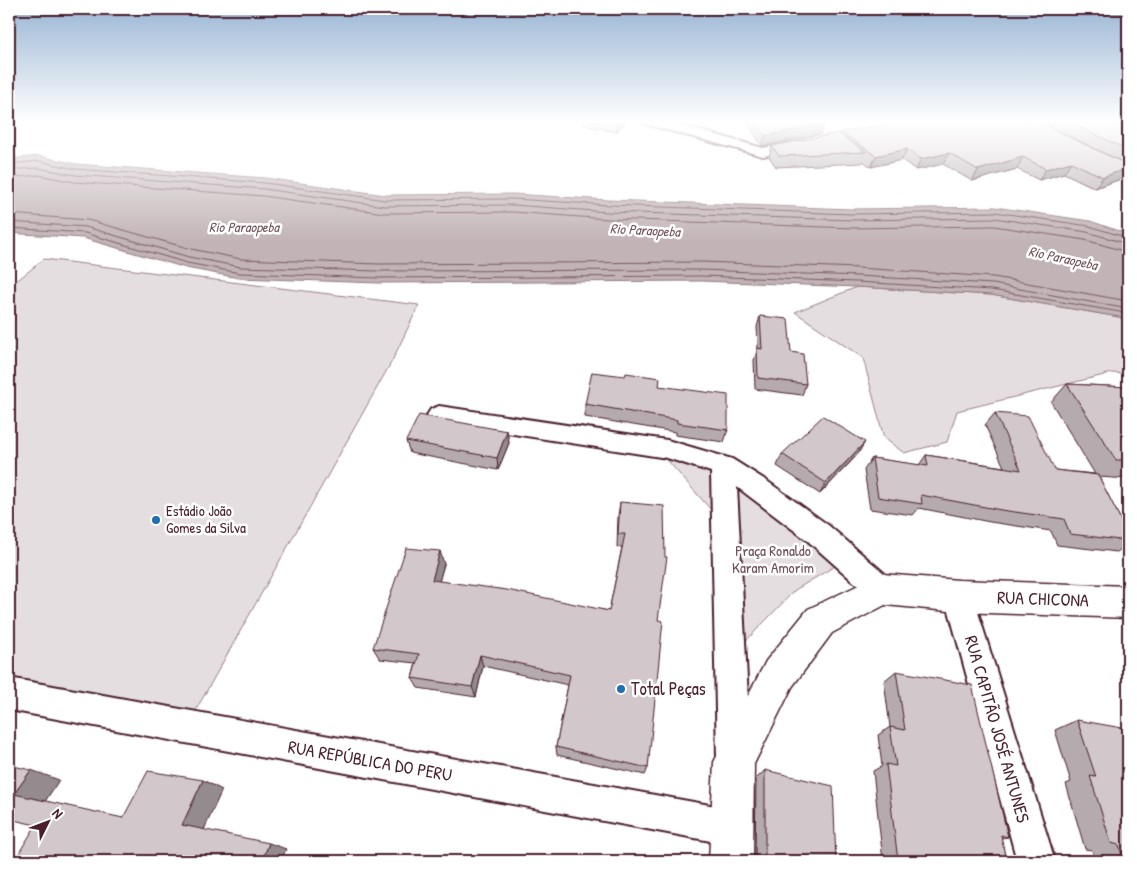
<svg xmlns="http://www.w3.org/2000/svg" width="1137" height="870" viewBox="0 0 1137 870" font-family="'Patrick Hand',sans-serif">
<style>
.green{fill:#e5dee0;stroke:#987e86}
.water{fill:#c1b3b6;stroke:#91787e}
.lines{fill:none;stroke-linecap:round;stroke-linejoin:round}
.shore{stroke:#7a5a63;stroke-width:1}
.minor-casing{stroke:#4a1f2b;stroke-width:4}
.secondary-casing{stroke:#4a1f2b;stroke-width:3}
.minor{fill:#fff;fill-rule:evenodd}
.secondary{fill:#fff;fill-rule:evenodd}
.wall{fill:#b5abaf;stroke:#4a1f2b}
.shaded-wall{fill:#938b8e;stroke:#4a1f2b}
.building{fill:#d2c7cb;stroke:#4a1f2b}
.poi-dot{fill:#1f6fb2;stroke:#fff;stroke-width:2}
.labels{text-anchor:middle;stroke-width:5;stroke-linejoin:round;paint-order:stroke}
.far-water-label{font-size:14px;font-style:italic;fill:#74535c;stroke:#fff}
.poi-label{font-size:15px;fill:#4a1f2b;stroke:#fff;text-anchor:start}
.park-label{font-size:15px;fill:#714f58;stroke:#fff}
.near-street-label{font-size:18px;fill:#4a1f2b;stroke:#fff}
.near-poi-label{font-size:18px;fill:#4a1f2b;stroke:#fff;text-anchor:start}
</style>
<rect width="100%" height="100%" fill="#fff"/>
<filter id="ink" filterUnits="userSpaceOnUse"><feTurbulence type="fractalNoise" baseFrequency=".02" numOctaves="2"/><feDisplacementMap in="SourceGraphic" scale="10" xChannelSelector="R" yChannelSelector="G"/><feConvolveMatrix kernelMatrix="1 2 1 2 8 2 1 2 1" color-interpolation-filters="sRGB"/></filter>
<g filter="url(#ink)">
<path class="green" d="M44 259 419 305 392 361 192 717 9 679V287Z
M857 287 991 295 1119 317 1128 321V374L1112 373 957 411 947 442 904 453 884 438 863 358 795 312Z
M661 453 718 469 719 519Z
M733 485 840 563 795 590 741 646Z"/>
<path class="water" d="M39 156 76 164 265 178 385 195 513 194 609 200 852 209 995 207 1090 221 1128 234V321L1119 317 991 295 857 287 701 281 378 283 239 278 186 268 83 238 9 233V159Z"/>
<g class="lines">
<path class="shore" d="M9 164 39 161 75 169 265 183 385 200 513 199 609 205 852 214 995 212 1089 226 1128 238
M9 170 38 168 75 175 264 189 384 206 513 205 608 212 852 220 994 218 1087 232 1128 244
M9 178 38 175 74 182 263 196 384 213 512 212 608 219 852 228 994 226 1085 240 1128 252
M9 214 88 220 191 249 241 259 378 264 702 262 858 268 994 277 1128 301
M9 222 86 227 189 257 241 267 378 271 701 270 858 276 993 284 1128 309
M9 228 85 233 187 263 240 273 378 278 701 276 857 282 992 290 1120 312 1128 316"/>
<defs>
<path id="minor" d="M643 121H665L763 148 803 141 808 142 810 145 808 148 803 149 763 156 645 124Z
M439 406 667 440 732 459 767 481 828 525 892 580 896 589 892 598 882 602 872 598 808 541 737 487 751 757 746 769 734 774 722 769 717 757 711 472 667 458 431 421 427 415 431 409Z
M959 582 969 586 973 596 1055 861H1017L945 596 949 586Z
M9 678 732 809 745 814 750 827 745 840 732 845 9 710Z"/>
<path id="secondary" d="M882 574 959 580 1128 586V618L959 612 885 605 832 633 792 687 754 764 753 861H709L714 762 766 661 808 609Z"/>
</defs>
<use href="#minor" class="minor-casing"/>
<use href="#secondary" class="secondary-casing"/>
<use href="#minor" class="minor"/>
<use href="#secondary" class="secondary"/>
</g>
<path class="wall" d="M584 121H626L616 132 584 125Z
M746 121H820L824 124 821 134 762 146Z
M1036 121 1124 178 1095 188 1064 173 1039 180 1017 169 972 181 943 164 916 170 902 160 871 167 863 161 862 163 776 167 769 157 772 146 840 134 841 132Z
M1039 121H1128V165Z
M760 316 791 352 806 384 802 395 755 389 754 360 758 348 757 327Z
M1067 384 1128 387V479L1099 477 1128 534V544L1117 552 1057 545 1051 531 990 522 919 508 913 515 870 509 864 470 872 458 919 465 926 455 1004 467 985 425 995 413 1055 470 1095 474 1051 402Z
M659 386 728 430 724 442 675 435V432L585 417V404Z
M507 431 509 443 498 470 410 453 406 441Z
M782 454H858L820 494 777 466Z
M620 502 658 620 648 768 645 775 557 755 556 747 568 685 483 666 476 697 418 688 412 678 416 663 380 659 373 648 444 564 439 581 609 611 622 547H617L618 516Z
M896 671 1008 837 1001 838 1006 861H883L873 771 882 766 878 735 890 727 884 681Z
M1077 720 1128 861H1095L1092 850 1085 849 1066 784 1071 782 1055 730Z
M765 770 836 861H755L756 779Z"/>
<path class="shaded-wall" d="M617 121H626L616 132Z
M824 124 821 134 762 146 765 136Z
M907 149 902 160 871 167 876 156Z
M949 153 943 164 916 170 921 159Z
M1023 157 1017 169 972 181 978 170Z
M1071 162 1064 173 1039 180 1046 169Z
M1128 168V171L1124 178 1095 188 1103 177Z
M507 431 509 443 498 470 497 458Z
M865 442 858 454 820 494 826 483Z
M440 551 444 564 436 593 432 580Z
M480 655 483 666 476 697 472 687Z
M31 770 59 780 44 803 14 794Z
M203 780 222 790 203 832 182 825Z
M269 843 286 849 281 861H262Z"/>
<path class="building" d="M755 121H820L824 124 765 136Z
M905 121H1036L1128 165V168L1103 177 1071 162 1046 169 1023 157 978 170 949 153 921 159 907 149 876 156 841 132Z
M1067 121H1128V150Z
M838 133 866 152 779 156 772 146Z
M760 316 788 319 791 352 803 354 806 384 758 378 757 348 762 349Z
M592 372 625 376 626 373 660 378 659 386 728 395V430L677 423V420L585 404Z
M1067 384 1128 387V460H1116Z
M995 413 1028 416 1055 470 1098 475 1128 534V541L1070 534 1064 519 1001 510 921 495 922 504 878 497 872 458 928 466 926 455 1021 470Z
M419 415 507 431 497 458 406 441Z
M823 416 865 442 826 483 782 454Z
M620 502 664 506 665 557H667L658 620 663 621 648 768 556 747 570 675 480 655 472 687 412 678 419 654 373 648 406 548 440 551 432 580 507 590 609 611 625 534H618Z
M896 671 972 685 1008 837 1001 835 1006 861H898L886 764 896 766 890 727 905 730Z
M1077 720 1128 729V861H1124L1119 845 1111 843 1090 776 1096 777Z
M9 765 31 770 14 794 123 818 148 771 203 780 182 825 269 843 262 861H14L36 825 9 819Z
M765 770 833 786 836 861H762V858L765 856Z"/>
</g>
<linearGradient id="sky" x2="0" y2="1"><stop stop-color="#98b4d4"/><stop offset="0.5" stop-color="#fff"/><stop offset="1" stop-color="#fff" stop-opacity="0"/></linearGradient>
<rect width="1137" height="243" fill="url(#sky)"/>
<g class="poi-dot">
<circle cx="156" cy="520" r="5"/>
<circle cx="621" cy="689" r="5"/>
</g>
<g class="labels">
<g class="far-water-label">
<text x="244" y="232">Rio Paraopeba</text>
<text transform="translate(645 230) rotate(3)" y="5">Rio Paraopeba</text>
<text transform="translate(1063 258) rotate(12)" y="5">Rio Paraopeba</text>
</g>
<g class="poi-label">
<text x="166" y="516">Estádio João<tspan x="166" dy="17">Gomes da Silva</tspan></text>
</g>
<g class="park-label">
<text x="773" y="556">Praça Ronaldo<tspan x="773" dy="17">Karam Amorim</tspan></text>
</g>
<g class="near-street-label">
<text transform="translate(1043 599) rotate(2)" y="6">RUA CHICONA</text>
<text transform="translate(997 729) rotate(74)" y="6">RUA CAPITÃO JOSÉ ANTUNES</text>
<text transform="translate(370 761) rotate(10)" y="6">RUA REPÚBLICA DO PERU</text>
</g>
<g class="near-poi-label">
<text x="631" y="695">Total Peças</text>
</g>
</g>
<rect width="1137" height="870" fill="none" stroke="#fff" stroke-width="30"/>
<rect x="15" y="15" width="1107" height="840" fill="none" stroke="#4a1f2b" stroke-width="2" filter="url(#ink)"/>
<g transform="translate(48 822) rotate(48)" stroke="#ffffff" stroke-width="4" paint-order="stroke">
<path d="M0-4L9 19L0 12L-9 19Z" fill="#4a1f2b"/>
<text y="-8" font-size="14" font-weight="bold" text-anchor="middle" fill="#4a1f2b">N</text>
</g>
</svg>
